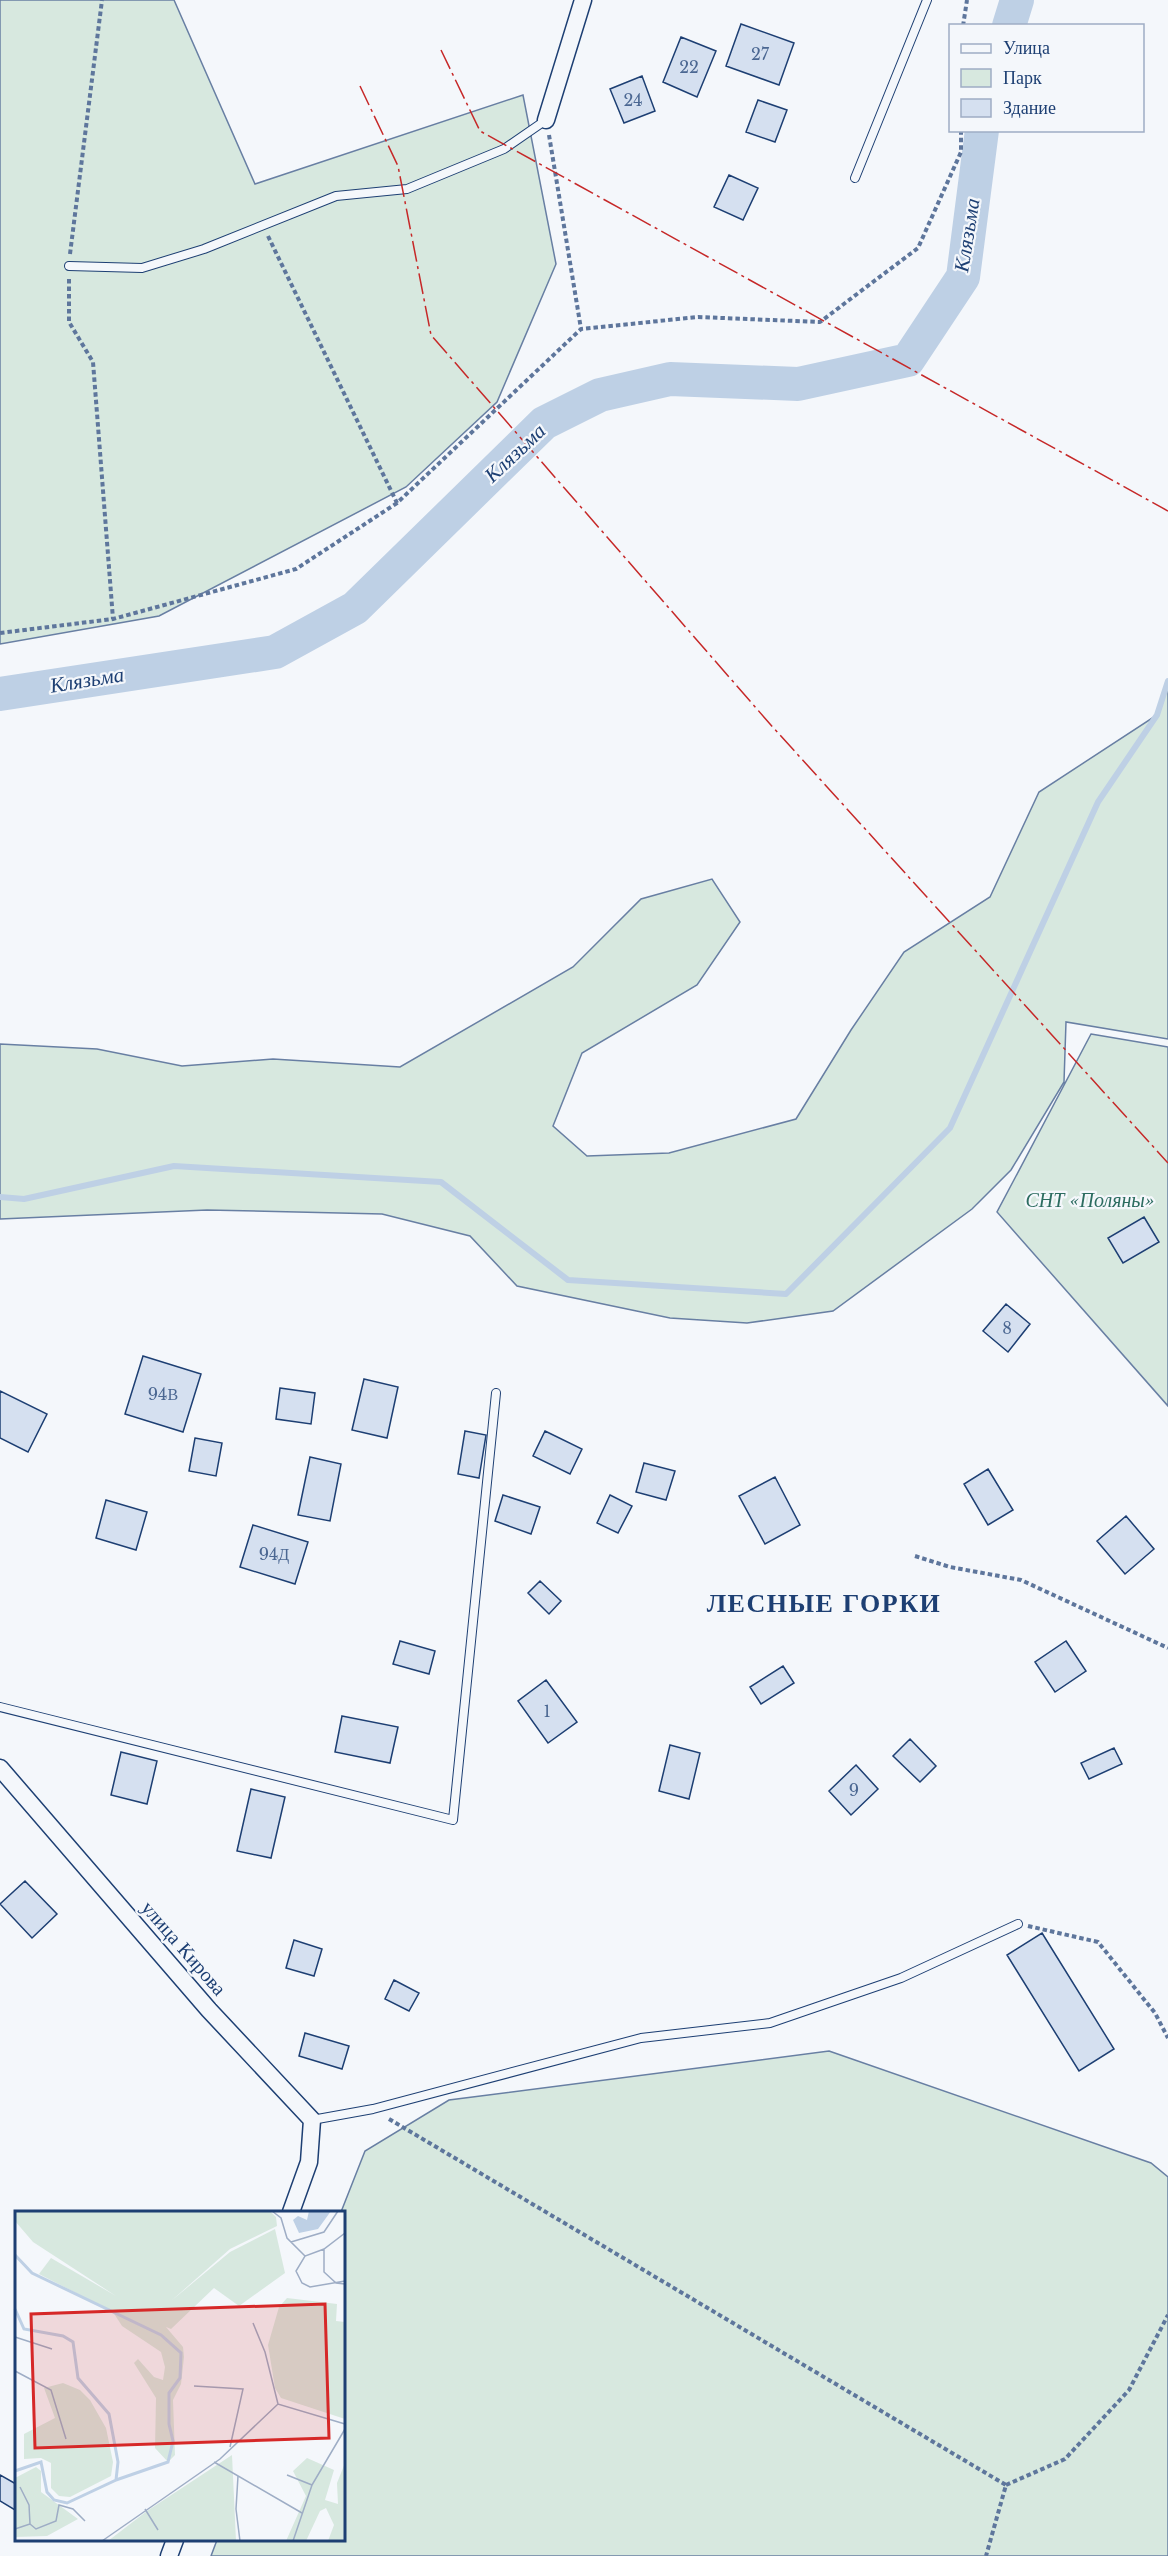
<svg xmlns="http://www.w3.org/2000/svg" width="1168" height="2556" viewBox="0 0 1168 2556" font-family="'Libre Baskerville',serif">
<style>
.green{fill:#d7e8df;stroke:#687fa3;stroke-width:1.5}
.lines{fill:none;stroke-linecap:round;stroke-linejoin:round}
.stream{stroke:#bed0e5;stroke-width:6}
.river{stroke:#bed0e5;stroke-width:34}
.building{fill:#d5e0f0;stroke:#1d3f73;stroke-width:1.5}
.service-casing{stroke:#1d3f73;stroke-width:10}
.minor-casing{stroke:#1d3f73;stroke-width:19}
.path{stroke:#5e769c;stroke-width:4;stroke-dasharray:4.5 3;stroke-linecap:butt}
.service{stroke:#f4f7fb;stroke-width:8}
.minor{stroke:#f4f7fb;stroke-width:16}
.power{stroke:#c62828;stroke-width:1.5;stroke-dasharray:21 4.5 3 4.5;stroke-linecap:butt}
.labels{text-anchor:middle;stroke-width:4.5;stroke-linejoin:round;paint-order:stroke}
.number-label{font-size:16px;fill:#4b6792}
.park-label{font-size:20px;font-style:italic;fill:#2c6c60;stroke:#f4f7fb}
.street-label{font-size:20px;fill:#1d3f73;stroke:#f4f7fb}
.water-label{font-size:21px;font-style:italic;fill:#1d3f73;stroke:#f4f7fb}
.district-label{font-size:26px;font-weight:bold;letter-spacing:1.5px;fill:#1d3f73;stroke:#f4f7fb}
.inset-river{fill:none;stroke:#bed0e5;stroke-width:3}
.inset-road{fill:none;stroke:#9eadc5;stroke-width:1.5}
.view{fill:#d62828;fill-opacity:0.15;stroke:#d62828;stroke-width:3}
.inset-edge{fill:none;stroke:#1d3f73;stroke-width:3}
</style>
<rect width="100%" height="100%" fill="#f4f7fb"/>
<path class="green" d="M0 0H174L255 184 523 95 556 264 497 402 406 487 159 616 0 644Z
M1168 681V1039L1066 1022 1064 1082 1011 1170 972 1209 833 1311 747 1323 670 1318 517 1286 470 1236 382 1214 207 1210 0 1219V1044L97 1049 182 1066 273 1059 400 1067 573 967 641 899 712 879 740 922 697 985 582 1053 553 1126 587 1156 669 1153 796 1119 851 1030 904 952 990 897 1039 792 1157 715Z
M1091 1034 1168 1047V1406L997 1212Z
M829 2051 1151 2163 1168 2177V2556H211L217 2540H344V2212H341L365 2151 449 2100Z"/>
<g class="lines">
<path class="stream" d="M0 1197 24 1199 174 1166 441 1182 568 1280 786 1294 950 1128 1098 802 1157 715 1168 681"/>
<path class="river" d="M1009 26 1017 0
M0 694 275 652 355 608 544 423 600 395 670 379 798 384 908 360 963 277 982 130"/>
</g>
<path class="building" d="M741 24 794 43 779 85 726 66Z
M681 37 716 51 697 97 663 82Z
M642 76 655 111 624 123 610 89Z
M758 100 787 110 775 142 746 132Z
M729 175 758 188 743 220 714 207Z
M1144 1217 1159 1242 1123 1263 1108 1238Z
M1006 1304 1030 1324 1008 1352 983 1331Z
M143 1356 201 1374 183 1432 125 1414Z
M364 1379 398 1387 387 1438 352 1430Z
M280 1388 315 1393 311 1424 276 1419Z
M0 1391 47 1414 28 1452 0 1438Z
M465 1431 486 1435 479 1478 458 1474Z
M545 1431 582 1449 570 1474 533 1456Z
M195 1438 222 1443 216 1476 189 1471Z
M310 1457 341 1464 330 1521 298 1515Z
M644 1463 675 1471 666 1500 636 1492Z
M988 1469 1013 1510 988 1525 964 1484Z
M775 1477 800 1525 765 1544 739 1496Z
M503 1495 540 1507 531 1534 495 1521Z
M610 1495 632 1506 618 1533 597 1523Z
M106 1500 147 1512 136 1550 96 1538Z
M1126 1516 1154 1549 1125 1574 1097 1541Z
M253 1525 308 1542 295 1584 240 1567Z
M540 1581 561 1601 549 1614 528 1593Z
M400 1641 435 1651 429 1674 393 1664Z
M1066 1641 1086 1671 1055 1692 1035 1662Z
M783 1666 794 1683 761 1704 750 1687Z
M546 1680 577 1722 548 1743 518 1701Z
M342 1716 398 1727 390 1763 335 1752Z
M910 1739 936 1766 920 1782 893 1756Z
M670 1745 700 1753 689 1799 659 1791Z
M1114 1748 1122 1764 1089 1779 1081 1763Z
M121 1752 157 1761 147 1804 111 1795Z
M856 1765 878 1789 851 1815 829 1791Z
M251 1789 285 1797 271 1858 237 1851Z
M25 1881 57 1914 32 1938 0 1904Z
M1042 1933 1114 2049 1079 2071 1007 1955Z
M294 1940 322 1949 314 1976 286 1968Z
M394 1980 419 1993 409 2011 385 1999Z
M305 2033 349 2046 342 2069 299 2056Z
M0 2475 16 2484 15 2510 0 2501Z"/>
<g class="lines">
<defs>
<path id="service" d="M855 178 927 0
M69 266 142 268 204 249 336 196 407 189 504 149 546 120
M0 1707 453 1820 496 1393
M312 2120 373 2109 641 2038 770 2023 901 1978 1018 1924"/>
<path id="minor" d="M546 120 583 0
M0 1768 209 2010 312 2120 309 2162 291 2212
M169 2556 175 2540"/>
</defs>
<use href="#service" class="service-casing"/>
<use href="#minor" class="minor-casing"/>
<path class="path" d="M963 26 967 0
M549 135 581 329
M268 236 397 503
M70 254 102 0
M69 279V322L93 362 113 619
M0 633 113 619 296 569 397 503 581 329 698 317 820 322 918 248 961 152V130
M915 1556 950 1567 1021 1580 1168 1648
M1028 1926 1098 1942 1155 2013 1168 2038
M389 2119 1006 2485 986 2556
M1006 2485 1065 2459 1129 2390 1168 2315"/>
<use href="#service" class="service"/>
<use href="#minor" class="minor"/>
<path class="power" d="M441 50 480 131 1168 511
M360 86 398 166 431 335 770 724 1168 1163"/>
</g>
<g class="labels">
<g class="number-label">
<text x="760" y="60">27</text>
<text x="689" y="73">22</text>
<text x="633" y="106">24</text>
<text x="1007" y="1334">8</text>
<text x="163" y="1400">94В</text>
<text x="274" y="1560">94Д</text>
<text x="547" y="1717">1</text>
<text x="854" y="1796">9</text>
</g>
<g class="park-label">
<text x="1090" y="1207">СНТ «Поляны»</text>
</g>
<g class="street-label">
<text transform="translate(184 1948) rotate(49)" y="7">улица Кирова</text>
</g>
<g class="water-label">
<text transform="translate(967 235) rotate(-81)" y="7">Клязьма</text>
<text transform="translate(515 453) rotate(-43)" y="7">Клязьма</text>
<text transform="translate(87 680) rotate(-9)" y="7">Клязьма</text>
</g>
<g class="district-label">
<text x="824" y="1612">ЛЕСНЫЕ ГОРКИ</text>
</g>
</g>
<g transform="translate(15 2211)">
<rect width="330" height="330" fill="#f4f7fb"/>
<path d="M0 0H255L261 6 262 15 215 38 156 90 215 41 260 18 270 62 224 95 199 77 156 118 151 116 168 136 169 146 166 173 158 189 160 244 153 251 140 237 141 187 119 152 123 148 139 166 148 169 150 156 146 141 107 115 98 101 24 63 36 47 101 85 18 31 0 10ZM272 87 322 93 321 110 330 111V208L266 187 260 177 253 134 264 96ZM48 172 65 179 75 189 91 217 98 251 96 265 55 286 44 285 36 277V252L26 247 9 248V223L40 207 29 177ZM217 244 221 330H93L132 300ZM292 247 319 259 310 289 323 293 322 272 330 252V330H313L319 314 311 297 305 300 291 330H271L291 285 278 260ZM21 256 26 260V281L63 308 32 325 0 326V267Z" fill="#d7e8df"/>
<path d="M294 0H316L303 18 284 22 278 9 283 5 292 9Z" fill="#bed0e5"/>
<path class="inset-river" d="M0 44 17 62 146 124 166 142 165 167 154 182V213L158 230 153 251 101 269M0 98 9 118 48 125 58 131 63 167 94 203 103 251 101 269 52 292 39 289 32 281 26 251 0 260"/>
<path class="inset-road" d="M257 0 266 7 272 27 290 45M330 22 309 38 290 45 281 60 287 72 295 76 330 70M276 31 309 21 323 0M309 38V61L321 72 330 73M238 112 250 141 263 193M0 126 37 138M0 160 36 179 51 228M179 175 228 178 215 236M199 251 287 302M272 264 297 274 330 218M223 265 221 298 225 330M130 298 143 319M15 313 21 318 41 310 44 294 58 298 70 310M0 318 15 313 14 294 5 276M87 330 205 248 263 193 330 213M278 330 297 274"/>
<path class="view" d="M310 93 314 227 20 237 16 103Z"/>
<rect width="330" height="330" class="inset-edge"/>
</g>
<rect x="949" y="24" width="195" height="108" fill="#f4f7fb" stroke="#9eadc5" stroke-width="1.5"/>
<rect x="961" y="44" width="30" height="9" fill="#f4f7fb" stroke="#9eadc5" stroke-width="1.5"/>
<text x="1003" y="54" font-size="18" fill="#1d3f73">Улица</text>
<rect x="961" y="69" width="30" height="18" fill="#d7e8df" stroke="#9eadc5" stroke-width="1.5"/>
<text x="1003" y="84" font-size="18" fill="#1d3f73">Парк</text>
<rect x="961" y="99" width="30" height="18" fill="#d5e0f0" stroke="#9eadc5" stroke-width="1.5"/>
<text x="1003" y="114" font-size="18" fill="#1d3f73">Здание</text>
</svg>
